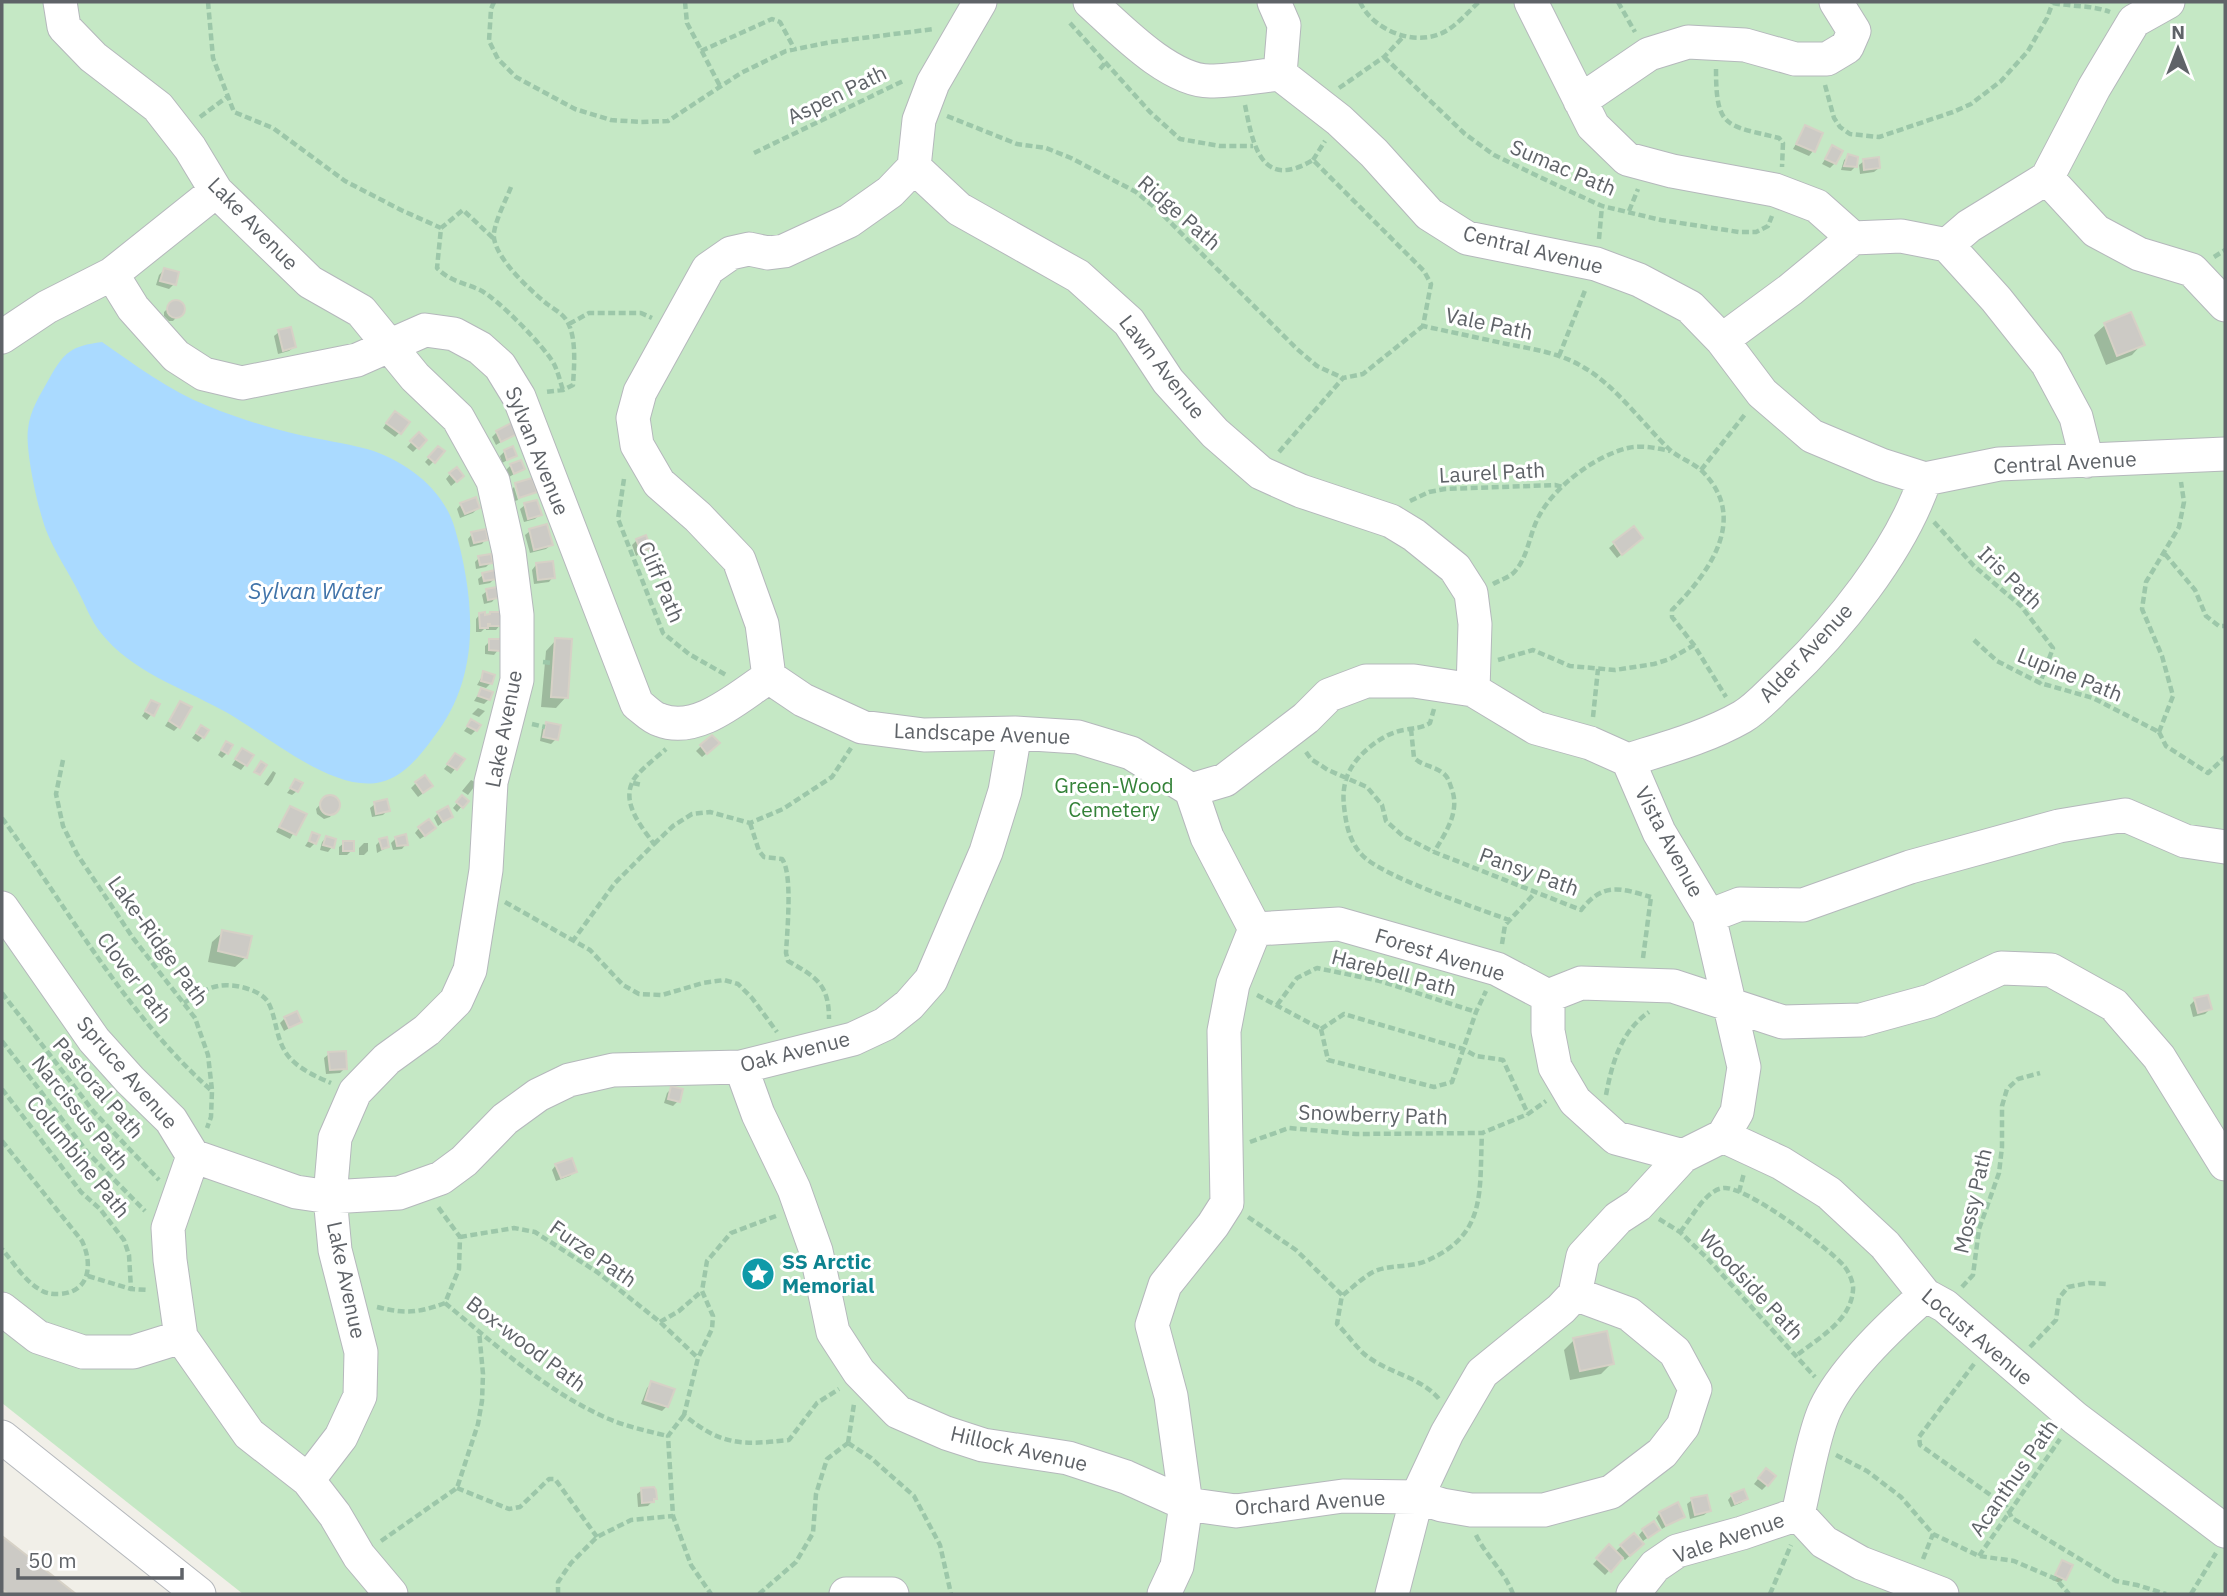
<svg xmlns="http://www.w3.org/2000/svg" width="2227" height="1596" viewBox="0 0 2227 1596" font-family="'IBM Plex Sans',sans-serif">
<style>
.green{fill:#c5e8c5}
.water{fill:#aadaff}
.shadow{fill:#0003}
.building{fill:#cccac5;stroke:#d6d1c6;stroke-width:2}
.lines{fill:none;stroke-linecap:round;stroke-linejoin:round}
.minor-casing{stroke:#b5b8bc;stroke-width:35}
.path{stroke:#9cc7a9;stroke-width:4.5;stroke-dasharray:7 3.5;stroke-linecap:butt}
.minor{stroke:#fff;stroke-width:33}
.labels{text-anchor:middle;stroke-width:6;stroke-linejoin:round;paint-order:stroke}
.street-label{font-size:21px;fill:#5f6368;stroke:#fff}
.park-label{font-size:21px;fill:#348238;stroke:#fff}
.culture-label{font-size:21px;font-weight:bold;fill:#0d838f;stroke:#fff;text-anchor:start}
.water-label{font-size:23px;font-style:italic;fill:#4174aa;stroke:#fff}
</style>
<rect width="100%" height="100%" fill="#f1efe8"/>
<path class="green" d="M2 2H2225V1594H243L2 1403Z"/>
<path class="water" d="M102 342C135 365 170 391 208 406 237 418 269 428 300 435 322 440 345 443 367 449 405 460 444 489 455 529 475 600 482 677 433 738 421 755 403 777 381 782 332 794 264 732 222 710 180 687 131 671 101 633 91 621 85 604 78 591 68 571 54 551 46 530 38 509 25 450 28 429 30 410 40 395 49 379 64 352 71 346 102 342Z"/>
<path class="shadow" d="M1806 127 1821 134 1813 151 1809 156 1793 149Z
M1833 147 1835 163 1830 168 1822 164Z
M1849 156 1856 166 1851 171 1841 170 1844 160Z
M1864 161 1879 168 1874 172 1860 174 1859 165Z
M164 270 174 284 169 289 156 285 159 275Z
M175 302 179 303 183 310 173 321H169L164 316V312Z
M2130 315 2142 344 2132 355 2106 365 2094 335 2105 325Z
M279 332 294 347 289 351 278 354 274 336Z
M390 418 400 432 395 437 383 428Z
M497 432 516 433 496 445 492 437Z
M419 434 425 440 413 452 407 447Z
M504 452 515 456 502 463 500 456Z
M433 453 434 461 429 466 425 462Z
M511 465 523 469 509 477 506 470Z
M450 474 457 481 451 486 446 479Z
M514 487 518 500 515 501 511 490Z
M461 504 478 508 473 513 460 518 457 509Z
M525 505 540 514 535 519 524 522 520 509Z
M1633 528 1636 543 1617 558 1609 548Z
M530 531 551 545 546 549 530 553 525 535Z
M472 534 486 539 482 544 470 547 468 539Z
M637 540 649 548 636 556 632 545Z
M479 558 491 562 486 567 476 569 475 562Z
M536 565 553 577 549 582 534 584 532 570Z
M483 575 495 578 490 583 479 585 478 579Z
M487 591 496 597 492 602 484 604 482 595Z
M480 614 487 616 490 614 500 625 496 630H486V627L481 632H476V619Z
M556 640 566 697 556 708 541 707 546 651Z
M490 641 498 650 494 655 485 654V646Z
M484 673 491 683 486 688 477 685Z
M481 690 489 699 484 704 474 701Z
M152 702 158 705 147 720 142 716Z
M180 703 179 726 174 731 165 726Z
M478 708 485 711 479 717 472 714Z
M471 722 476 730 471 735 464 731Z
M547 724 556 739 551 744 540 741 542 729Z
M201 727 203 737 198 742 192 738Z
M226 743 227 753 222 758 218 755Z
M701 746 713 748 702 757 696 751Z
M242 750 245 765 241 770 232 765Z
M455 755 462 760 451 774 444 769Z
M273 771 276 773 272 781 268 786 264 784Z
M471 780 477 783 468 795 462 791Z
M296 781 297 791 292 795 287 793Z
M416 783 426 791 418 797 411 788Z
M333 797 338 805 330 817 324 819 317 814 316 809 325 799Z
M462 797 466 801 457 812 453 808Z
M375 804 388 810 383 815 372 817 370 808Z
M290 808 304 815 290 839 276 832Z
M438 813 451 816 438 826 434 818Z
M419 828 429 833 420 839 415 833Z
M313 834 315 843 310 848 305 846Z
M326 838 332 847 328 852 320 850 322 842Z
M396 838 406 844 402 849 393 850 391 843Z
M380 841 388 847 377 853 376 845Z
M344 843 352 850 347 855H339V847Z
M364 843H368V851L364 855H359V848Z
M223 932 246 957 235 967 208 962 212 942Z
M2195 1000 2210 1009 2205 1014 2193 1017 2190 1005Z
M285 1018 300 1022 284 1031 280 1023Z
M329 1054 345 1068 340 1073 326 1074 324 1058Z
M672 1088 678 1101 673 1106 664 1103 667 1093Z
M556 1165 575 1171 570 1176 556 1181 552 1170Z
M1574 1340 1612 1363 1601 1374 1570 1380 1564 1350Z
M652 1383 667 1406 662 1411 641 1404 647 1388Z
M1762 1474 1767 1485 1762 1490 1754 1484Z
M642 1490 655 1498 648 1506 638 1507 637 1494Z
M1732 1495 1746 1499 1741 1503 1731 1507 1728 1500Z
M1692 1500 1709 1511 1704 1515 1690 1519 1687 1504Z
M1660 1513 1683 1516 1662 1529 1656 1518Z
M1643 1530 1653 1534 1643 1541 1639 1535Z
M2 1538 73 1594H2Z
M1621 1546 1637 1549 1625 1560 1622 1557 1605 1575 1593 1564 1609 1547 1615 1552Z
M2063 1562 2064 1578 2060 1583 2052 1580Z"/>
<path class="building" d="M1805 125 1823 133 1815 152 1796 144Z
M1832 145 1843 151 1836 164 1825 159Z
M1848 154 1858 157 1857 167 1844 166Z
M1879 157 1880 168 1864 170 1863 159Z
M164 268 179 272 176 285 160 281Z
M167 309a9 9 0 1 1 18 0a9 9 0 1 1-18 0Z
M2131 312 2145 345 2117 356 2104 323Z
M291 327 296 347 283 351 278 330Z
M395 411 410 422 401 434 386 423Z
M513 422 519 433 501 442 496 431Z
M419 432 427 440 419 449 410 441Z
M438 446 445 451 435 463 428 457Z
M513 446 517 456 507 460 504 450Z
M521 460 525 469 514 474 510 464Z
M457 467 464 476 457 482 449 473Z
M532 478 537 492 519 498 515 483Z
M476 497 480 508 465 514 460 503Z
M537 500 542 515 528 519 524 503Z
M547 524 553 545 534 550 529 529Z
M1634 526 1643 538 1622 555 1613 542Z
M486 529 488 540 474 543 471 532Z
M646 535 651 548 641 552 636 539Z
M491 554 493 563 480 565 478 556Z
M553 561 555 578 538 580 536 563Z
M495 570 497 579 484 581 482 573Z
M497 587 498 598 488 600 486 589Z
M485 612V615L490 614V612H501L502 626H490V624H488V628H480L479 613Z
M555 638 572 639 568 698 551 697Z
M489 639H500V651L489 650Z
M483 671 495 675 492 684 481 681Z
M481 688 493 692 490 700 478 696Z
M151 700 160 704 154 716 145 711Z
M180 701 192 707 180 728 169 721Z
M471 719 481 725 477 731 467 726Z
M546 722 561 725 558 740 543 737Z
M201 725 209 730 204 738 196 733Z
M712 735 720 743 707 754 700 745Z
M226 741 233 745 228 754 221 750Z
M242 748 254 755 247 766 235 759Z
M455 753 465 759 457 770 447 764Z
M261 761 267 765 260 775 254 772Z
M425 775 433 786 423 793 415 782Z
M295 779 303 783 298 792 290 788Z
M462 795 469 801 463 808 456 802Z
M320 805a10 10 0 1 1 20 0a10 10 0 1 1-20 0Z
M387 799 390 811 376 814 374 802Z
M290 806 307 814 296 835 279 827Z
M448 806 453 817 443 822 437 812Z
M429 819 436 828 425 836 418 827Z
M312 832 320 835 316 844 309 841Z
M406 834 408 845 397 846 395 837Z
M326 836 336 839 334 848 323 845Z
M387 837 389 847 382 849 379 839Z
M343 841H354V851H343Z
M222 930 252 936 247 958 218 951Z
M2208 995 2212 1009 2198 1013 2194 998Z
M297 1011 302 1022 289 1028 284 1017Z
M346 1051 347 1069 330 1070 328 1052Z
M671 1086 683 1089 680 1102 668 1099Z
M572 1158 577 1172 561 1178 555 1164Z
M1607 1331 1614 1364 1580 1371 1573 1338Z
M651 1381 675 1389 668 1407 645 1400Z
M1766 1468 1776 1476 1768 1486 1758 1478Z
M654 1487 656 1490 657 1499H654V1502L642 1503 641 1488Z
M1744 1489 1748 1499 1735 1504 1731 1494Z
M1707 1495 1711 1511 1695 1515 1691 1498Z
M1678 1502 1685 1517 1666 1526 1659 1512Z
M1654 1521 1660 1530 1648 1538 1642 1529Z
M1634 1533 1644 1544 1630 1556 1620 1545Z
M2 1536 76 1594H8L2 1589Z
M1609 1544 1623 1558 1611 1572 1596 1558Z
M2062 1560 2073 1565 2066 1580 2055 1575Z"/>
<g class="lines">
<defs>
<path id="minor" d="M60 2 64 27 93 57 158 107 190 148 216 191 310 282 361 311 415 377 458 418 493 481 509 552 517 615V680L491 782 486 870 470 970 456 1001 427 1030 387 1059 355 1092 335 1138 330 1197 335 1250 361 1352 360 1396 341 1437 308 1480
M980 2 933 83 919 120 914 167 890 192 849 221 784 251 768 253 749 249 731 253 708 269 640 392 633 418 637 445 659 483 698 517 739 560 762 624 769 677 803 700 862 727 924 735 1015 733 1078 737 1131 753 1191 790 1207 837 1255 929 1233 984 1224 1031 1227 1203 1213 1225 1165 1285 1152 1325 1171 1396 1186 1504 1177 1566 1164 1594
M1090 2C1119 28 1169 81 1210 81 1233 81 1257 76 1280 74
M1274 2 1284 25 1280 74 1339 120 1374 153 1429 214 1467 238 1596 264 1639 280 1690 307 1722 340 1762 393 1812 436 1881 465 1925 479 1999 464 2225 454
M1531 2 1593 126 1627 159 1672 171 1775 190 1817 206 1853 238 1901 236 1947 245 1996 299 2047 363 2076 417 2087 461
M1580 101 1649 54 1688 42 1745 45 1795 59H1827L1847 47 1854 31 1836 2
M914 167 959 209 1078 276 1129 322 1168 381 1215 433 1261 473 1301 491 1391 521 1414 535 1455 568 1471 593 1475 624 1473 690
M2047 178 2096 231 2139 254 2192 270 2225 305
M1947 245 1969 226 2047 178 2094 88 2134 21 2168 2
M112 274 216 191
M2 337 47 307 112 274 133 308 176 356 204 374 242 383 357 360 425 330 454 334 480 348 500 366 519 397 637 704C644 709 652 718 660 720 698 735 739 696 769 677
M1722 340 1790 290 1853 238
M1628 760C1666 748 1707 737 1742 717 1757 708 1769 694 1782 682 1837 630 1901 551 1925 479
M1191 790 1225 780 1306 718 1329 695 1366 681H1414L1473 690 1536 728 1590 743 1628 760 1659 832 1709 916 1740 904 1803 905 1910 867 2059 826 2125 815 2185 841 2225 847
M2 908 94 1040 130 1080 171 1120 193 1156 168 1228 170 1260 181 1337 249 1434 308 1480 335 1515 359 1556 391 1594
M1709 916 1744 1067 1737 1112 1723 1136
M1255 929 1339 924 1497 969 1548 996 1581 983 1673 986 1783 1022 1861 1020 1930 1001 2001 968 2051 970 2114 1005 2159 1057 2225 1164
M1548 996V1031L1555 1067 1575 1101 1616 1138 1683 1156 1723 1136 1781 1163 1829 1193 1885 1245 1925 1295 1945 1306 2075 1418 2225 1531
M741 1067 758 1114 794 1189 816 1251 833 1332 859 1372 898 1412 946 1433 983 1445 1068 1458 1126 1477 1186 1504 1236 1511 1343 1496 1417 1497 1442 1505 1471 1510H1544L1611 1492 1662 1453 1683 1426 1695 1389 1675 1352 1629 1314 1575 1294 1561 1309 1482 1373 1447 1433 1417 1497 1392 1594
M193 1156 296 1192 330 1197 399 1193 441 1178 464 1161 505 1119 538 1095 569 1080 613 1070 741 1067 853 1039 885 1024 909 1005 931 980 986 852 1005 791 1015 733
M1575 1294 1583 1256 1618 1218 1638 1205 1683 1156
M1925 1295C1892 1324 1839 1374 1823 1414 1811 1445 1806 1481 1798 1514L1824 1542 1861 1563 1942 1594
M2 1309 38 1337 83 1352H133L181 1337
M2 1437 199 1594
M846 1594H892
M1633 1594 1655 1566 1677 1551 1742 1533 1798 1514"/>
</defs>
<use href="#minor" class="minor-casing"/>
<path class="path" d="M208 2 213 58 234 112 273 128 345 181 401 210 441 228
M494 2 491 9 489 41 498 59 516 77 575 109 611 120 641 122 668 121 741 73 786 51 831 42 934 29
M685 2 687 23 720 86
M1360 2C1373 31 1417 48 1446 31 1458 24 1469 11 1479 2
M1618 2 1635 32
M2053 3C2073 7 2092 5 2110 12
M1070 23 1150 112 1180 139 1220 146H1253
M701 51 772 19 780 22 795 50
M1384 57 1465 134 1494 155 1567 190 1602 206 1661 220 1739 232H1756L1768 226 1772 216
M1100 69 1106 62
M1716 69C1716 129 1726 125 1779 138L1783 143 1782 167
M1825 85 1834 118 1840 127 1850 134 1879 137 1953 112 1971 104 2001 81 2028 51 2047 18 2053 2
M1339 88 1384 57 1404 36
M1245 105C1253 145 1261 191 1313 160L1424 271 1431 284 1423 326C1451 332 1479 338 1507 344 1533 349 1560 353 1583 367 1615 385 1642 423 1668 448 1678 458 1693 462 1703 472 1749 519 1709 573 1672 610V617L1694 645 1726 697
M947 116 1017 144 1046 148 1071 158 1136 192 1159 211 1297 349 1317 366 1343 378
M200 117 227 97
M754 153 905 80
M1313 160 1325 141
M511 187C507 198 492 226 494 238 497 260 530 290 547 304 554 309 563 314 567 321 577 338 574 367 573 385L563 390 545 392
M1629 211 1638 189
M493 238 463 210 441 228 437 268C449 281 465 283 480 290 497 298 545 347 554 364 558 372 560 381 563 390
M1599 239 1602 206
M2214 257 2225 250
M569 324 589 313H641L652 318
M1559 356 1586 288
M1279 452 1343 378 1363 374 1423 326
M1701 470 1746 413
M624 479 618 519 663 633 689 654 726 675
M1410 501 1429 492 1445 489 1555 485 1563 487
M1934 522 1974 566 2021 606 2053 648 2040 683
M2165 554 2195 590 2206 616 2219 626H2225
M1493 584C1500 580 1511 577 1516 570 1528 556 1530 532 1539 516 1555 486 1595 456 1628 448 1642 445 1656 448 1670 451
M1974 640 1997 661 2040 683 2093 698 2159 732
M1498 660 1533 650 1570 666 1615 670 1654 664 1670 659 1694 645
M543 662 553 663
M1434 709 1430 723C1422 728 1414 728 1404 730 1392 732 1381 738 1371 746 1351 762 1341 780 1344 806 1346 824 1349 841 1362 855 1383 877 1477 908 1509 920
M1593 717 1598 669
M532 724 545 727
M1411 729 1414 758C1423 766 1434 766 1443 773 1448 777 1449 781 1451 787 1461 811 1446 832 1434 852
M2159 732 2173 696 2162 656 2142 609 2146 582 2179 527 2184 502 2181 482
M2159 732 2166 746 2208 773 2225 757
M1306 752 1311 759 1328 770 1367 787 1382 805 1386 821 1403 836 1434 852 1581 910C1603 882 1620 888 1651 897
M63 760 56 794 63 826 77 854 133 938 195 1018 208 1055 212 1090
M633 783 642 785
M2 818C70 911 125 1014 212 1091L211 1117 207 1128
M750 823 759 851 764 857 782 859C793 873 787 933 786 953L788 961C816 977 829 984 829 1019
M654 844 673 826 692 814 710 812 750 823 783 809 832 777 851 748
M505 902 590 950 623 985 639 994 662 995 703 983 724 980 738 984 752 998 777 1032
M572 942 615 883 654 844C641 826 620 802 634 779 642 768 656 758 666 749
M1502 944 1505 925 1535 893
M1643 958 1651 897
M2 993 94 1112 159 1180
M1257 995 1321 1029
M184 1003C194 997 206 988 218 986 232 983 260 989 268 1002 277 1018 275 1040 289 1057 299 1069 317 1077 331 1083
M1277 1005 1297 978 1317 968 1380 981 1476 1012
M1321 1029 1328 1060 1434 1087 1452 1082 1476 1012 1486 991
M1321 1029 1344 1014 1463 1049 1476 1056 1503 1060 1528 1114
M2 1041 88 1153 145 1211
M2 1089 81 1192 100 1209 124 1240 129 1255 131 1289
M1606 1095C1612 1063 1621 1031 1649 1012
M2 1141 82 1241C93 1264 90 1292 60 1294 52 1294 46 1294 39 1289 24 1280 13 1262 2 1249
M1250 1142 1289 1128 1356 1134 1482 1133 1528 1114 1546 1101
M1739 1192 1744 1173
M776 1216 731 1233 707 1261 702 1291 713 1316 712 1329 698 1358 684 1415C722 1446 742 1445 789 1440L817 1403 839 1389
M1248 1217 1296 1250 1342 1295 1337 1324C1346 1333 1354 1344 1363 1353 1386 1373 1420 1376 1439 1399
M1659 1219 1680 1232 1708 1259 1815 1377
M1680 1232C1691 1219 1706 1189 1724 1188 1746 1186 1829 1248 1844 1266 1848 1270 1854 1283 1853 1290 1851 1321 1818 1338 1796 1356
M460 1237 514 1228 535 1232 597 1272 660 1322 698 1358
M88 1276 131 1289 148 1290
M1962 1287 1973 1275 1979 1229 1999 1173 2002 1147V1106L2007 1089 2018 1079 2040 1073
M1343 1295C1352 1288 1362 1278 1373 1272 1389 1264 1410 1268 1426 1261 1488 1235 1479 1190 1482 1133
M445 1303C491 1341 538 1384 592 1411 616 1424 642 1430 668 1436
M377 1307C405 1314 419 1313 445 1303L459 1269 460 1237 438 1207
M660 1322 679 1311 702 1291
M2030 1347 2056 1320 2059 1298 2068 1287 2089 1283 2107 1284
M1974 1364 1919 1437 1920 1445 2006 1506 2012 1518 2116 1581 2137 1585 2166 1594
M684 1415 668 1436 673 1516 691 1565 711 1594
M848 1443 871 1458 914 1496 940 1545 951 1594
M848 1443 854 1404
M1836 1455 1867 1471 1901 1497 1933 1534 1979 1556 2014 1561 2056 1579 2069 1594
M457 1488 509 1509 520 1507 549 1479H555L597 1537
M1476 1535C1486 1556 1505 1572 1513 1594
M381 1541 457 1488 478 1424 482 1401 483 1374 479 1331
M1979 1556 2060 1439
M1923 1559 1933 1534
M558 1594V1582L571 1563 597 1537 631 1520 673 1516
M759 1594 796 1562 813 1533 816 1494 827 1459 848 1443
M1770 1594 1791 1545
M2191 1594 2216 1553"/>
<use href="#minor" class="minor"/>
</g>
<defs>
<symbol id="sight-disc" viewBox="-11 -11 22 22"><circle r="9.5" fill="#0f9aa8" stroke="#fff"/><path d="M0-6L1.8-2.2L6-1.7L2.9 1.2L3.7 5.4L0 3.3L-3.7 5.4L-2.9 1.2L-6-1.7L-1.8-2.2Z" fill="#fff"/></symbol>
</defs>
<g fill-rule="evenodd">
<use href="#sight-disc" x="739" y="1255" width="38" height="38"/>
</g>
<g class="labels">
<g class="street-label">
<text transform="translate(837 95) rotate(-26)" y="7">Aspen Path</text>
<text transform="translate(1563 168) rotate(23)" y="7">Sumac Path</text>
<text transform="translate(1179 213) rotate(41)" y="7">Ridge Path</text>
<text transform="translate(253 224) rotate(46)" y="7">Lake Avenue</text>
<text transform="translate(1533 250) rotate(14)" y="7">Central Avenue</text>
<text transform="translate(1489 324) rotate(12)" y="7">Vale Path</text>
<text transform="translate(1162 367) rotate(52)" y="7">Lawn Avenue</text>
<text transform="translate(537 451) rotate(68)" y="7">Sylvan Avenue</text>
<text transform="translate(2065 463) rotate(-3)" y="7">Central Avenue</text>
<text transform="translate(1492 473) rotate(-3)" y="7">Laurel Path</text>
<text transform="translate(2010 578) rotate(44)" y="7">Iris Path</text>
<text transform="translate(661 582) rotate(67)" y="7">Cliff Path</text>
<text transform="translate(1806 653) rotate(-47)" y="7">Alder Avenue</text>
<text transform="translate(2070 675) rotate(22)" y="7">Lupine Path</text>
<text transform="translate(504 729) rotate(-79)" y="7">Lake Avenue</text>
<text transform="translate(982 734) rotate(2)" y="7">Landscape Avenue</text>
<text transform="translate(1669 842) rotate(62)" y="7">Vista Avenue</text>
<text transform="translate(1529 872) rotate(20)" y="7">Pansy Path</text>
<text transform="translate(158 941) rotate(54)" y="7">Lake-Ridge Path</text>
<text transform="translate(1440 955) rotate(17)" y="7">Forest Avenue</text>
<text transform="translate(1394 973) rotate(15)" y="7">Harebell Path</text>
<text transform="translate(134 978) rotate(53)" y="7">Clover Path</text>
<text transform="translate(795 1052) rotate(-14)" y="7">Oak Avenue</text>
<text transform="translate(127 1073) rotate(49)" y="7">Spruce Avenue</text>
<text transform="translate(98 1088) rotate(49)" y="7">Pastoral Path</text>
<text transform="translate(80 1113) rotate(51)" y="7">Narcissus Path</text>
<text transform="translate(1373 1115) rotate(2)" y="7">Snowberry Path</text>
<text transform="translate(78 1157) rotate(51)" y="7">Columbine Path</text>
<text transform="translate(1973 1201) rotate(-77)" y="7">Mossy Path</text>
<text transform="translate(593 1254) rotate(35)" y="7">Furze Path</text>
<text transform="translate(346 1280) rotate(78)" y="7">Lake Avenue</text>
<text transform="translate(1751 1285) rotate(47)" y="7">Woodside Path</text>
<text transform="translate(1977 1337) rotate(40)" y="7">Locust Avenue</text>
<text transform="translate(526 1344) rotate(37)" y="7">Box-wood Path</text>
<text transform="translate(1019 1449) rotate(13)" y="7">Hillock Avenue</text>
<text transform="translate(2014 1478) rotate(-55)" y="7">Acanthus Path</text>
<text transform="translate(1310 1503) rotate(-4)" y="7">Orchard Avenue</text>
<text transform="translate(1729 1538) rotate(-19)" y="7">Vale Avenue</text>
</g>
<g class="park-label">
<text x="1114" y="793">Green-Wood<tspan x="1114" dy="24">Cemetery</tspan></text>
</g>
<g class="culture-label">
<text x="782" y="1269">SS Arctic<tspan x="782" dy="24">Memorial</tspan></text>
</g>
<g class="water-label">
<text x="315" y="599">Sylvan Water</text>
</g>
</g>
<rect width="2227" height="1596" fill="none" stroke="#5f6368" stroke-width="7"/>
<g transform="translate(2178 49)" stroke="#ffffff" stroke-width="5" paint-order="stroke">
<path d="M0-5L12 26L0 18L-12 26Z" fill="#5f6368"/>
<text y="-10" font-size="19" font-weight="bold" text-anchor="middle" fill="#5f6368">N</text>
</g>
<path d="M18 1568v10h164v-10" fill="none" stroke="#5f6368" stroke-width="3.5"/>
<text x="28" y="1568" font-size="21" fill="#5f6368" stroke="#ffffff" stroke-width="5" paint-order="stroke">50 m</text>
</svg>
